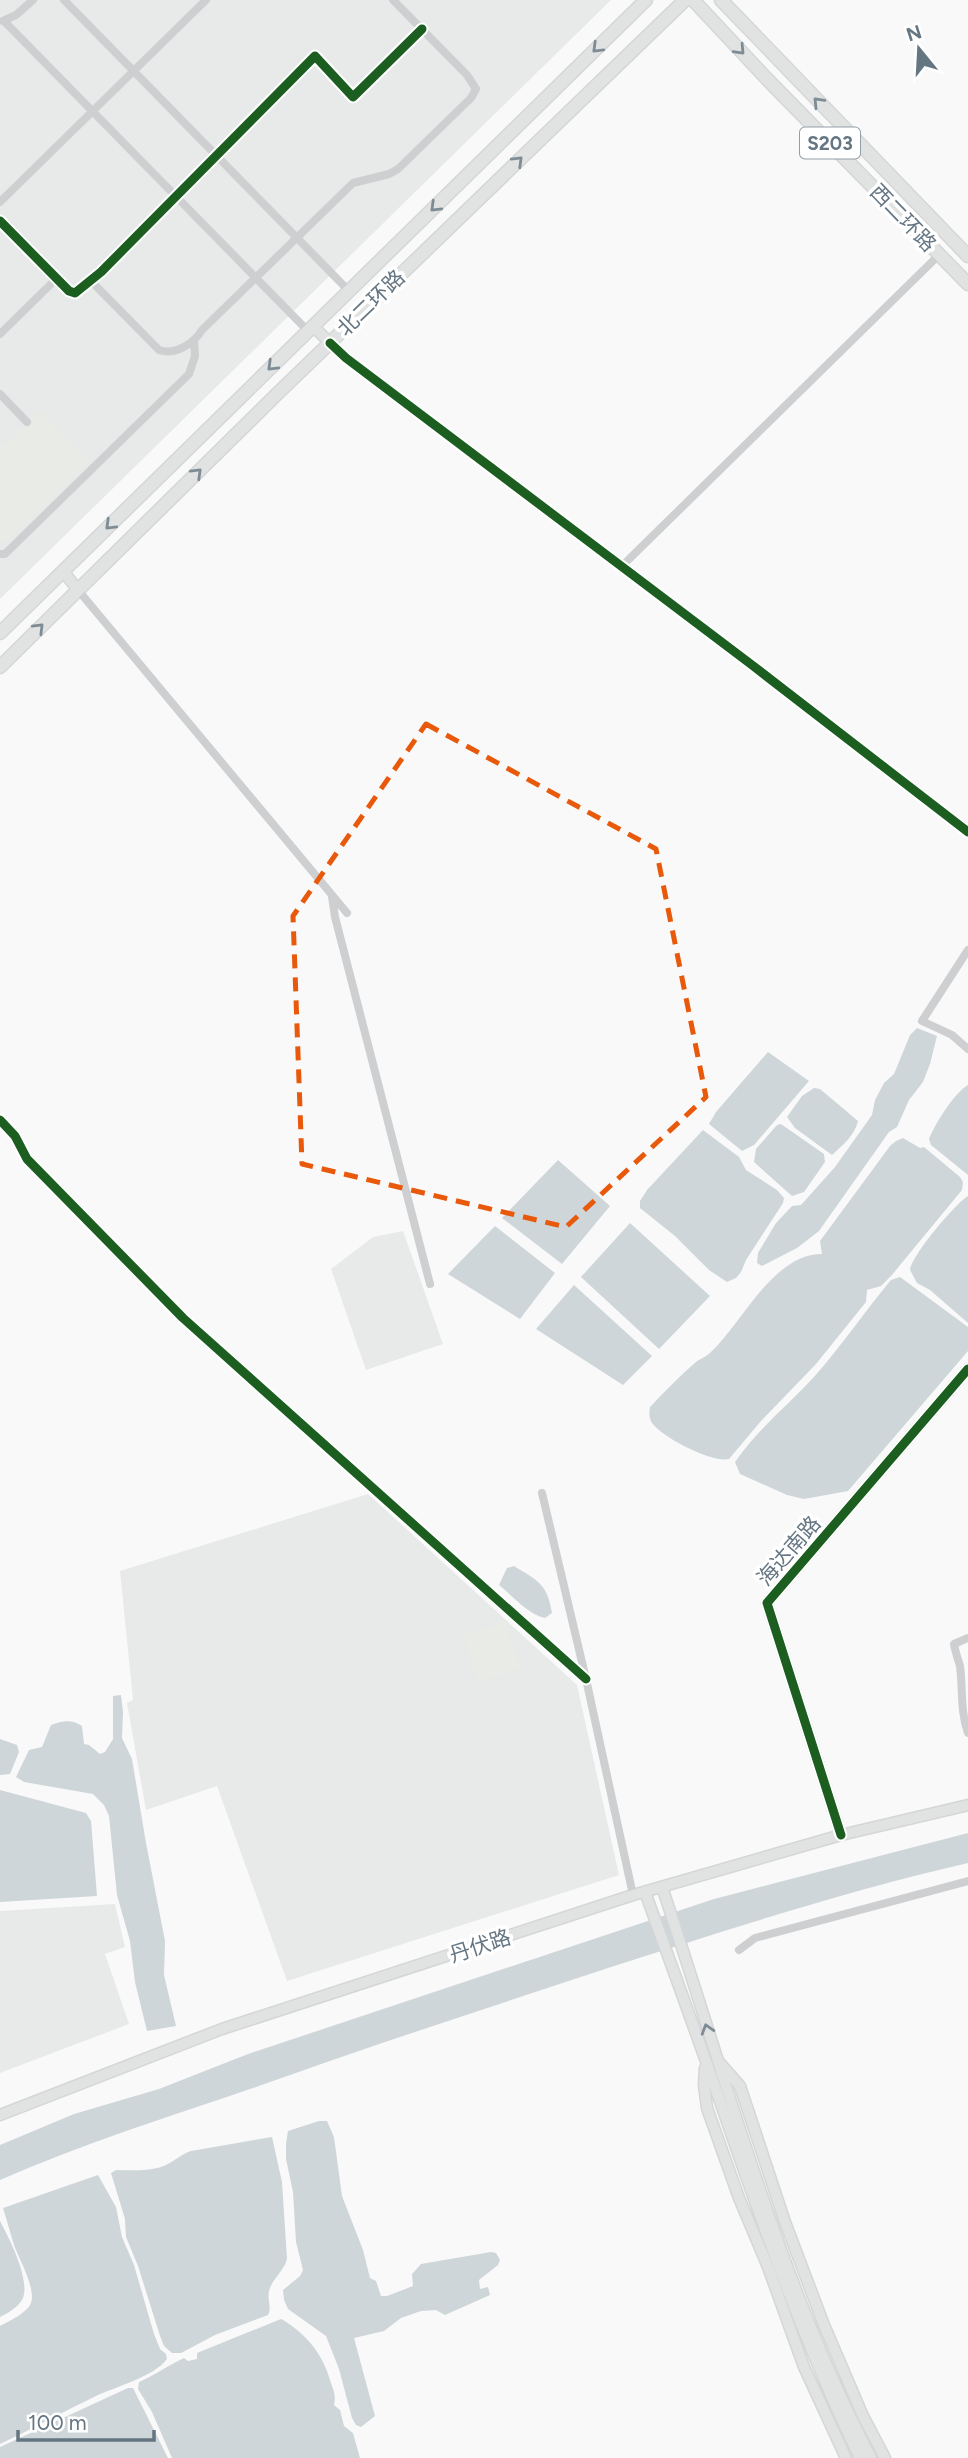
<svg xmlns="http://www.w3.org/2000/svg" width="968" height="2458" viewBox="0 0 968 2458" font-family="Figtree,'Noto Sans SC',sans-serif">
<style>
.built{fill:#e8e9e9}
.green{fill:#e8ebe6}
.water{fill:#ced6d9}
.lines{fill:none;stroke-linecap:round;stroke-linejoin:round}
.secondary-casing{stroke:#d5d6d7;stroke-width:13}
.primary-casing{stroke:#d5d6d7;stroke-width:15}
.street{stroke:#cecfd0;stroke-width:8}
.secondary{stroke:#e1e2e2;stroke-width:10}
.primary{stroke:#e1e2e2;stroke-width:12}
.cycleway-casing{stroke:#fff;stroke-width:13}
.cycleway{stroke:#1b5e20;stroke-width:9}
.oneway{stroke:#7e8c96}
.marked{fill:none;stroke:#e8590c;stroke-width:5;stroke-dasharray:14 9;stroke-linejoin:round}
.labels{text-anchor:middle;stroke-width:7;stroke-linejoin:round;paint-order:stroke}
.shield{fill:#fff;stroke:#939fa8;stroke-width:2}
.shield-label{font-size:19px;font-weight:bold;fill:#657683}
.street-label{font-size:21px;fill:#657683;stroke:#fff}
</style>
<rect width="100%" height="100%" fill="#f9f9f9"/>
<path class="built" d="M0 0H611L0 599Z
M403 1231 443 1344 366 1370 331 1269 373 1237Z
M368 1494 577 1685 619 1875 287 1981 217 1786 146 1810 127 1703 133 1700 120 1571Z
M115 1904 125 1947 105 1954 129 2024 0 2073V1911Z"/>
<path class="green" d="M40 409 90 461 3 544 0 541V448Z
M505 1622 520 1668 478 1682 463 1635Z"/>
<path class="water" d="M917 1028 937 1036 930 1064 923 1082 909 1100 897 1127 889 1132 819 1231 797 1248 762 1266 757 1263 758 1253 776 1223 792 1206 801 1205 835 1167 872 1115 875 1100 884 1083 894 1074 910 1035Z
M768 1052 809 1081 754 1145 742 1151 709 1124 716 1112Z
M968 1085V1175L931 1145 929 1139C935 1124 954 1093 968 1085Z
M814 1088 820 1089 858 1121C855 1135 842 1146 832 1155L795 1128 787 1117 802 1096Z
M781 1124 824 1154 825 1162 804 1192 792 1196 754 1162 756 1149 777 1125Z
M703 1130 739 1157 746 1170 777 1190 784 1198 783 1203 746 1260 741 1272 736 1278 727 1282 709 1270 675 1236 640 1208V1201L647 1190Z
M903 1138 920 1148 924 1147 960 1177 963 1182 962 1190 891 1276 881 1286 867 1290 866 1302 816 1364 761 1421 729 1459C712 1463 663 1438 652 1423 649 1418 649 1413 650 1407 665 1391 681 1375 697 1361 702 1358 707 1356 711 1352 743 1322 773 1254 822 1254L820 1241 890 1146 896 1141Z
M558 1160 610 1206 562 1264 502 1218Z
M968 1196V1323L930 1290 917 1283 910 1270C912 1255 955 1204 968 1196Z
M630 1223 710 1296 659 1349 581 1277Z
M495 1226 555 1273 520 1319 448 1274Z
M900 1277 968 1327V1351L848 1491 804 1499 787 1495 740 1474 735 1462C756 1431 787 1406 813 1378 841 1347 864 1312 891 1280Z
M574 1285 652 1356 623 1385 536 1329Z
M514 1566C538 1581 547 1583 552 1613L545 1618C527 1614 513 1596 499 1585L507 1568Z
M121 1695 123 1712 122 1738 132 1759 146 1843 165 1941 164 1975 176 2026 147 2031 135 1982 130 1941 117 1895 109 1816 104 1805 93 1794 24 1782 16 1777 29 1750 42 1747 51 1725C62 1721 71 1719 82 1726L84 1744 89 1745 100 1754 105 1752 113 1739V1696Z
M0 1739 17 1745 19 1752 10 1774 0 1775Z
M0 1790 86 1813 91 1821 97 1896 0 1902Z
M968 1833V1863C846 1891 727 1930 608 1968 503 2003 397 2037 293 2074 195 2109 95 2138 0 2180V2145L74 2114 159 2089 248 2054 714 1899Z
M319 2121H327L334 2137 342 2196 363 2250 370 2278 376 2281 381 2296H387L413 2286 412 2274 421 2264 491 2252 496 2253 500 2260 498 2265 479 2280 480 2289 488 2287 490 2295 445 2315 436 2310 421 2311 401 2318 384 2331 354 2338 375 2416 361 2427 356 2425 352 2418 339 2369 326 2336 288 2309 284 2300 283 2290 300 2276 303 2270 296 2242 293 2192 286 2159V2144L288 2131Z
M272 2137 282 2182 287 2259C284 2271 272 2279 269 2291 267 2300 272 2307 268 2315L215 2335 181 2353H172L164 2346 160 2336 138 2266 126 2237 125 2219 111 2173 116 2170C132 2170 151 2172 166 2165 175 2161 181 2154 191 2151Z
M98 2175 116 2207 122 2237 134 2265 154 2334 160 2349 166 2354 167 2359C154 2377 114 2387 94 2397 63 2412 32 2429 0 2444V2326C9 2321 27 2313 31 2303 36 2288 19 2259 14 2245 10 2233 7 2220 3 2208Z
M0 2221C9 2238 32 2282 22 2300 17 2308 8 2313 0 2317Z
M281 2319C307 2334 323 2354 331 2383 334 2391 336 2397 334 2405L340 2410 344 2426 353 2433 360 2458H172L152 2412 138 2389 139 2382C155 2375 169 2365 184 2358L188 2361 197 2359V2353Z
M128 2388H133L168 2458H0V2447Z"/>
<g class="lines">
<defs>
<path id="secondary" d="M313 326 330 343
M63 571 78 590
M841 1835 767 1603 968 1369
M662 1887C727 2079 777 2278 871 2458
M645 1892C671 1964 697 2035 722 2107 763 2226 805 2345 860 2458
M719 2062 740 2086 785 2222 824 2325 863 2416 885 2458
M705 2068 704 2085 707 2108 739 2198 768 2267 804 2367 846 2458
M0 2115 222 2029 633 1895 841 1835 968 1805"/>
<path id="primary" d="M693 0 766 78 968 284
M721 0 968 256
M0 633 646 0
M0 667 277 394 685 0"/>
</defs>
<use href="#secondary" class="secondary-casing"/>
<use href="#primary" class="primary-casing"/>
<path class="street" d="M64 0 349 291
M3 21 16 15 33 0
M4 21 308 331
M0 202 206 0
M0 221 69 291 75 293 101 272 315 56 353 97 422 29
M91 281 159 350C175 356 194 343 202 330L353 183 389 174 398 169 471 98 476 89 467 75 393 0
M0 334 56 279
M330 343 346 358 752 665 968 832
M0 394 27 422
M0 554H5L189 374 195 356 194 340
M621 567 939 255
M78 590 347 913
M332 897 335 917 430 1284
M968 950 922 1021 952 1035 968 1049
M0 1120 15 1136 27 1159 183 1318 586 1679
M542 1493 586 1679 633 1895
M968 1638 954 1644C955 1651 958 1659 960 1666 963 1688 960 1711 968 1733
M739 1950 755 1938 968 1881"/>
<use href="#secondary" class="secondary"/>
<use href="#primary" class="primary"/>
<defs>
<path id="cycleway" d="M0 221 69 291 75 293 101 272 315 56 353 97 422 29
M330 343 346 358 752 665 968 832
M0 1120 15 1136 27 1159 183 1318 586 1679
M841 1835 767 1603 968 1369"/>
</defs>
<use href="#cycleway" class="cycleway-casing"/>
<use href="#cycleway" class="cycleway"/>
</g>
<defs><path id="oneway-chevron" d="M-2-3.5L2.5 0L-2 3.5" fill="none" stroke-width="1.6" stroke-linecap="round" stroke-linejoin="round" transform="scale(1.75)"/></defs>
<g class="oneway">
<use href="#oneway-chevron" transform="translate(597 48) rotate(136)"/>
<use href="#oneway-chevron" transform="translate(740 50) rotate(47)"/>
<use href="#oneway-chevron" transform="translate(818 102) rotate(-134)"/>
<use href="#oneway-chevron" transform="translate(518 161) rotate(-44)"/>
<use href="#oneway-chevron" transform="translate(435 207) rotate(136)"/>
<use href="#oneway-chevron" transform="translate(272 366) rotate(136)"/>
<use href="#oneway-chevron" transform="translate(197 473) rotate(-44)"/>
<use href="#oneway-chevron" transform="translate(110 525) rotate(136)"/>
<use href="#oneway-chevron" transform="translate(39 628) rotate(-45)"/>
<use href="#oneway-chevron" transform="translate(707 2029) rotate(-107)"/>
</g>
<path class="marked" d="M426 724 656 849 706 1097 566 1227 302 1164 293 916Z"/>
<g class="labels">
<rect class="shield" x="800" y="127.5" width="60" height="31" rx="5"/>
<g class="shield-label">
<text x="830" y="150">S203</text>
</g>
<g class="street-label">
<text transform="translate(903 218) rotate(46)" y="7">西二环路</text>
<text transform="translate(371 303) rotate(-44)" y="7">北二环路</text>
<text transform="translate(789 1551) rotate(-49)" y="7">海达南路</text>
<text transform="translate(480 1946) rotate(-18)" y="7">丹伏路</text>
</g>
</g>
<g transform="translate(919 49) rotate(342)" stroke="#ffffff" stroke-width="5" paint-order="stroke">
<path d="M0-5L12 26L0 18L-12 26Z" fill="#657683"/>
<text y="-10" font-size="19" font-weight="bold" text-anchor="middle" fill="#657683">N</text>
</g>
<path d="M18 2430v10h136v-10" fill="none" stroke="#657683" stroke-width="3.5"/>
<text x="28" y="2430" font-size="21" fill="#657683" stroke="#ffffff" stroke-width="5" paint-order="stroke">100 m</text>
</svg>
